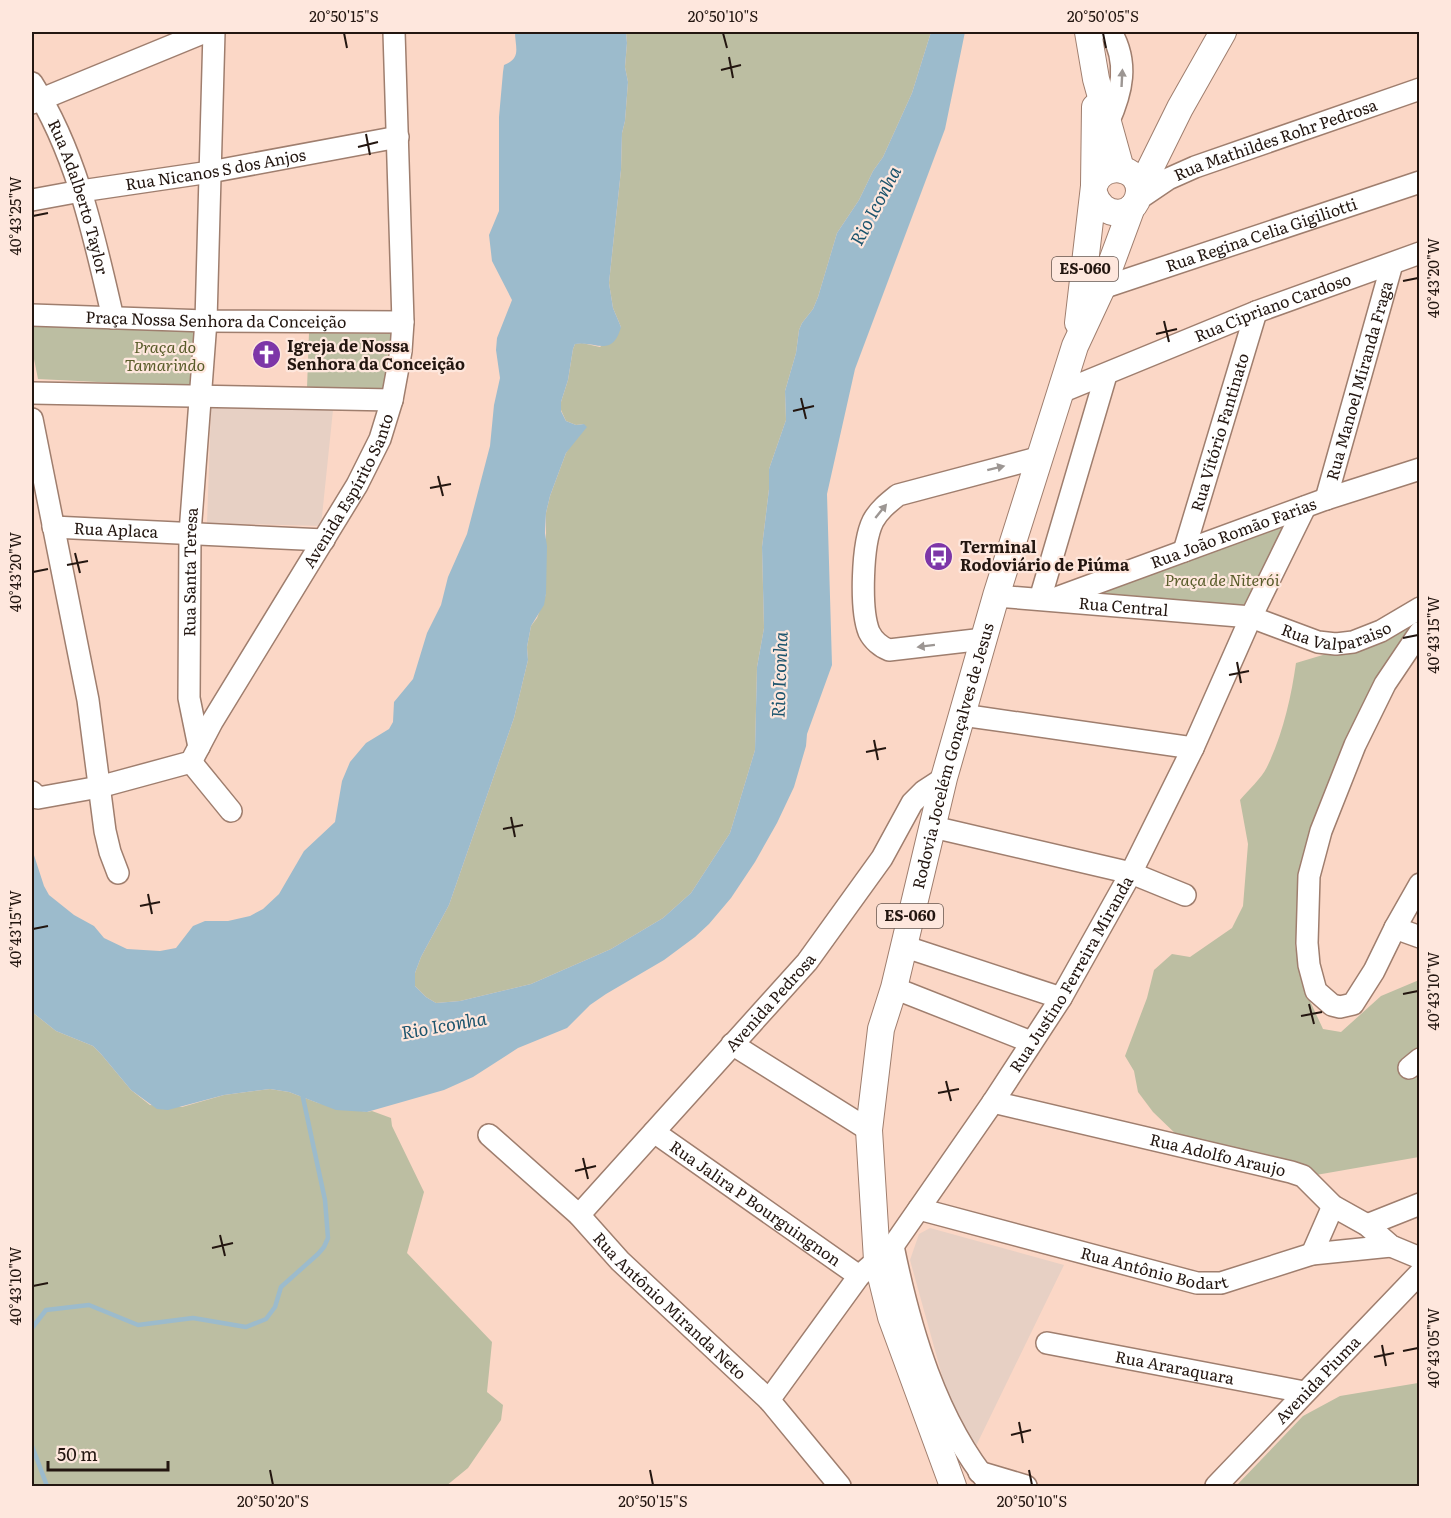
<svg xmlns="http://www.w3.org/2000/svg" width="1451" height="1518" viewBox="0 0 1451 1518" font-family="Literata,serif">
<style>
.industrial{fill:#e7d0c4}
.green{fill:#bcbea2}
.water{fill:#9cbbcc}
.lines{fill:none;stroke-linecap:round;stroke-linejoin:round}
.stream{stroke:#9cbbcc;stroke-width:4.5}
.minor-casing{stroke:#9f7e6e;stroke-width:24}
.major-casing{stroke:#9f7e6e;stroke-width:28}
.minor{stroke:#fff;stroke-width:21}
.major{stroke:#fff;stroke-width:26}
.oneway{fill:#9c9693}
.ticks{fill:none;stroke:#231610;stroke-width:2}
.labels{text-anchor:middle;stroke-width:4.5;stroke-linejoin:round;paint-order:stroke}
.shield{fill:#fee7dd;stroke:#65554e;stroke-width:1.5}
.shield-label{font-size:15px;font-weight:bold;fill:#231610}
.street-label{font-size:16px;fill:#231610;stroke:#fee7dd}
.poi-label{font-size:16px;font-weight:bold;fill:#231610;stroke:#fee7dd;text-anchor:start}
.park-label{font-size:16px;font-style:italic;fill:#595c2a;stroke:#fee7dd}
.water-label{font-size:18px;font-style:italic;fill:#1c546d;stroke:#fee7dd}
.neatline{fill:none;stroke:#231610;stroke-width:2}
.ticks-label{font-size:15px;text-anchor:middle;fill:#231610}
</style>
<rect width="100%" height="100%" fill="#fbd7c6"/>
<path class="industrial" d="M211 408 333 410 321 526 207 523Z
M930 1228 1064 1265 976 1446 956 1426 910 1260 919 1234Z"/>
<path class="green" d="M626 32H931L912 93 883 157 873 171 859 200 837 233 818 297 813 309 802 323 799 330 796 353 785 391 786 420 769 469V489L762 547 764 628 757 667 755 750 730 833 691 893 663 918 611 949 531 984 460 1001 436 1003 426 997 415 986V973L421 957 449 905 514 718 528 660 527 647 531 626 537 618 546 594V513L550 496 566 453 584 424 576 425 566 421 561 410V402L568 380 573 349 575 344 582 343 600 347 621 327 613 308 609 283 621 170 622 133 625 121 628 82 625 67 627 43Z
M32 325 200 329 197 387 38 379 32 349Z
M309 333 396 334 386 390 307 388Z
M1303 509 1246 620 1041 606Z
M1413 614 1406 652 1320 843 1295 945 1303 986 1323 1029 1341 1032 1381 996 1419 980V1157L1316 1175 1180 1138 1153 1112 1138 1092 1134 1071 1125 1056 1147 998 1154 970 1172 954 1190 957 1232 928 1243 906 1248 844 1240 800C1249 789 1261 779 1267 767 1283 734 1291 698 1296 663L1363 643Z
M32 1012 56 1031 93 1046 101 1054 131 1090 150 1105 182 1107 224 1095 270 1089 289 1092 318 1103 367 1112 372 1111 391 1118 392 1126 424 1192 407 1253 492 1342 487 1392 503 1405 501 1420 468 1468 446 1486H32Z
M1418 1383 1419 1486H1236L1303 1416 1340 1396Z"/>
<path class="water" d="M515 32H626L627 43 625 67 628 82 625 121 622 133 621 170 609 283 613 308 621 327C612 359 595 340 575 344L573 349 568 380 561 402V411L566 421 576 425 584 424 587 427 566 453 550 496 546 513 545 533 547 546 546 594 544 605 531 626 527 647 528 660 514 718 449 905 421 957 415 973V986L426 997 436 1003 460 1001 531 984 611 949 663 918 691 893 730 833 755 750 757 667 764 628 762 547 769 489V469L786 420 785 391 796 353 799 330 802 323 813 309 818 297 837 233 859 200 873 171 883 157 912 93 931 32H965L945 129 855 369 827 494 832 665 807 734 806 746 794 787 777 823 755 862 731 898 709 924 695 937 664 960 606 994 590 1005 567 1028 518 1048 473 1077 444 1090 367 1112 336 1110 289 1092 270 1089 224 1095 168 1110 157 1109 131 1090 101 1054 93 1046 56 1031 32 1012V849L44 886 49 895 74 915 94 926 104 938 127 949 160 951 176 948 193 926 205 921H228L250 916 263 909 279 894 304 851 335 822 342 781 350 762 366 743 389 729 393 722 394 702 413 679 427 633 441 605 448 577 467 534 490 446 494 405 500 378 496 350 497 338 512 300 492 261 489 235 499 211V117L503 72 504 65C522 58 515 47 515 32Z"/>
<g class="lines">
<path class="stream" d="M32 1328 46 1310 89 1305 138 1325 193 1318 246 1327 266 1319 275 1307 281 1287 318 1254 324 1247 328 1238 325 1200 302 1093
M32 1446 47 1486"/>
<defs>
<g id="minor">
<path id="s1" d="M32 83C77 154 94 236 113 318"/>
<path d="M32 103 205 32"/>
<path d="M1108 123C1122 92 1129 63 1111 32"/>
<path id="s2" d="M32 200 81 191 210 172 398 137"/>
<path id="s3" d="M1137 200 1168 179 1195 167 1420 89"/>
<path id="s4" d="M1102 288 1420 182"/>
<path id="s5" d="M32 315 206 321 403 322"/>
<path id="s6" d="M1061 392 1256 312 1420 253"/>
<path d="M32 393 392 400"/>
<path d="M32 419 88 700 105 831 110 852 118 873"/>
<path id="s7" d="M1326 499 1392 264"/>
<path id="s8" d="M53 527 324 540"/>
<path id="s9" d="M1184 551 1256 312"/>
<path id="s10" d="M996 596 1251 617 1318 642 1336 644 1353 642 1381 631 1420 608"/>
<path id="s11" d="M1056 598 1326 499 1420 469"/>
<path d="M1040 599 1106 375"/>
<path d="M1420 632 1385 684 1355 745 1321 831 1309 876 1307 943 1309 965 1316 991 1332 1005 1340 1007 1353 1004 1374 971 1395 928 1420 884"/>
<path d="M984 639 889 650C881 647 873 640 869 632 860 609 862 543 873 521 879 510 888 503 898 495L1041 457"/>
<path d="M962 715 1193 748"/>
<path id="s12" d="M199 747 189 698 190 533 206 321 214 32"/>
<path d="M191 762 231 811"/>
<path id="s13" d="M32 792 38 798 99 787 191 762 212 722 357 485 380 439 392 400 401 351 403 322 394 32"/>
<path d="M933 827 1131 873 1185 895"/>
<path d="M1395 928 1420 937"/>
<path d="M903 946 1061 998"/>
<path d="M894 988 1031 1042"/>
<path d="M732 1044 869 1130"/>
<path d="M1409 1068 1420 1059"/>
<path id="s14" d="M993 1102 1291 1172 1303 1176 1333 1206 1367 1225 1391 1246 1420 1258"/>
<path id="s15" d="M654 1132 859 1276"/>
<path id="s16" d="M489 1135 579 1215 620 1261 769 1400 840 1486"/>
<path id="s17" d="M919 1209 1197 1283H1221L1312 1254 1391 1246"/>
<path id="s18" d="M579 1215 807 962 882 858 912 803 924 791 944 778"/>
<path d="M1367 1225 1420 1204"/>
<path d="M893 1246C910 1329 936 1420 991 1486"/>
<path d="M1312 1254 1333 1206"/>
<path id="s19" d="M1047 1343 1304 1392"/>
<path id="s20" d="M769 1400 859 1276 893 1246 993 1102 1061 998 1131 873 1193 748 1251 617 1305 507"/>
<path d="M979 1472 1026 1486"/>
<path id="s21" d="M1216 1486 1420 1273"/>
</g>
<g id="major">
<path d="M1088 32 1096 79 1121 169"/>
<path d="M1094 186 1095 107"/>
<path d="M1139 191 1180 108 1223 32"/>
<path d="M1078 323 1094 186C1102 161 1140 165 1139 192 1136 220 1101 219 1094 193"/>
<path id="s22" d="M953 1486 891 1317 877 1260 869 1130 881 1029 894 988 944 778 996 596 1075 346 1102 288 1132 207"/>
</g>
</defs>
<use href="#minor" class="minor-casing"/>
<use href="#major" class="major-casing"/>
<use href="#minor" class="minor"/>
<use href="#major" class="major"/>
</g>
<defs><path id="oneway-solid" d="M-6-.8H1V-3.2L6.5 0L1 3.2V.8H-6Z" transform="scale(1.5)"/></defs>
<g class="oneway">
<use href="#oneway-solid" transform="translate(1122 78) rotate(-87)"/>
<use href="#oneway-solid" transform="translate(996 468) rotate(-14)"/>
<use href="#oneway-solid" transform="translate(881 511) rotate(-51)"/>
<use href="#oneway-solid" transform="translate(926 646) rotate(173)"/>
</g>
<path class="ticks" d="M344 33 347 48M723 33 727 48M1103 33 1106 48M729 57 733 78M721 70 741 65M366 134 370 155M358 147 378 142M33 216 48 213M1403 281 1418 278M1164 321 1169 342M1156 334 1177 329M801 398 806 419M793 411 814 406M438 476 443 496M430 488 451 484M75 553 80 573M67 565 88 561M33 572 48 569M1403 638 1418 635M1237 662 1241 683M1229 675 1249 671M874 740 878 760M866 752 886 748M511 817 515 837M503 829 523 825M148 894 152 914M140 906 160 902M33 929 48 926M1403 994 1418 991M1309 1004 1314 1024M1301 1016 1322 1012M946 1081 951 1101M938 1093 959 1089M583 1158 588 1179M575 1171 596 1166M220 1235 225 1256M212 1248 233 1243M33 1286 48 1283M1382 1345 1386 1366M1403 1351 1418 1348M1374 1357 1394 1353M1019 1422 1023 1443M1011 1435 1031 1430M270 1470 273 1485M650 1470 653 1485M1029 1470 1032 1485"/>
<defs>
<symbol id="church-disc" viewBox="-11 -11 22 22"><circle r="9.5" fill="#7d36a8" stroke="#fee7dd"/><path d="M-1.2-6h2.4v3.5h3.3v2.4h-3.3V6h-2.4V-.1h-3.3v-2.4h3.3Z" fill="#fff"/></symbol>
<symbol id="bus-disc" viewBox="-11 -11 22 22"><circle r="9.5" fill="#7d36a8" stroke="#fee7dd"/><path d="M-5-6H5V4H4V6H2V4H-2V6H-4V4H-5ZM-3.5-4V0h7V-4ZM-3.5 1.2v1.5H-2V1.2ZM2 1.2v1.5H3.5V1.2Z" fill="#fff"/></symbol>
</defs>
<g fill-rule="evenodd">
<use href="#church-disc" x="250" y="338" width="33" height="33"/>
<use href="#bus-disc" x="922" y="540" width="33" height="33"/>
</g>
<g class="labels">
<g class="shield">
<rect x="1052" y="257" width="66" height="24" rx="4.5"/>
<rect x="877" y="904" width="66" height="24" rx="4.5"/>
</g>
<g class="shield-label">
<text x="1085" y="274">ES-060</text>
<text x="910" y="921">ES-060</text>
</g>
<g class="street-label">
<text dy="6" stroke="none"><textPath href="#s3" startOffset="152">Rua Mathildes Rohr Pedrosa</textPath></text>
<text dy="6" stroke="none"><textPath href="#s2" startOffset="186">Rua Nicanos S dos Anjos</textPath></text>
<text dy="6" stroke="none"><textPath href="#s1" startOffset="124">Rua Adalberto Taylor</textPath></text>
<text dy="6" stroke="none"><textPath href="#s4" startOffset="168">Rua Regina Celia Gigiliotti</textPath></text>
<text dy="6" stroke="none"><textPath href="#s6" startOffset="228">Rua Cipriano Cardoso</textPath></text>
<text dy="6" stroke="none"><textPath href="#s5" startOffset="184">Praça Nossa Senhora da Conceição</textPath></text>
<text dy="6" stroke="none"><textPath href="#s7" startOffset="123">Rua Manoel Miranda Fraga</textPath></text>
<text dy="6" stroke="none"><textPath href="#s9" startOffset="124">Rua Vitório Fantinato</textPath></text>
<text dy="6" stroke="none"><textPath href="#s13" startOffset="480">Avenida Espírito Santo</textPath></text>
<text dy="6" stroke="none"><textPath href="#s8" startOffset="63">Rua Aplaca</textPath></text>
<text dy="6" stroke="none"><textPath href="#s11" startOffset="189">Rua João Romão Farias</textPath></text>
<text dy="6" stroke="none"><textPath href="#s12" startOffset="176">Rua Santa Teresa</textPath></text>
<text dy="6" stroke="none"><textPath href="#s10" startOffset="128">Rua Central</textPath></text>
<text dy="6" stroke="none"><textPath href="#s10" startOffset="346">Rua Valparaiso</textPath></text>
<text dy="6" stroke="none"><textPath href="#s22" startOffset="753">Rodovia Jocelém Gonçalves de Jesus</textPath></text>
<text dy="6" stroke="none"><textPath href="#s20" startOffset="524">Rua Justino Ferreira Miranda</textPath></text>
<text dy="6" stroke="none"><textPath href="#s18" startOffset="286">Avenida Pedrosa</textPath></text>
<text dy="6" stroke="none"><textPath href="#s14" startOffset="231">Rua Adolfo Araujo</textPath></text>
<text dy="6" stroke="none"><textPath href="#s15" startOffset="124">Rua Jalira P Bourguingnon</textPath></text>
<text dy="6" stroke="none"><textPath href="#s17" startOffset="243">Rua Antônio Bodart</textPath></text>
<text dy="6" stroke="none"><textPath href="#s16" startOffset="249">Rua Antônio Miranda Neto</textPath></text>
<text dy="6" stroke="none"><textPath href="#s19" startOffset="130">Rua Araraquara</textPath></text>
<text dy="6" stroke="none"><textPath href="#s21" startOffset="147">Avenida Piuma</textPath></text>
</g>
<g class="poi-label">
<text x="287" y="352">Igreja de Nossa<tspan x="287" dy="18">Senhora da Conceição</tspan></text>
<text x="960" y="553">Terminal<tspan x="960" dy="18">Rodoviário de Piúma</tspan></text>
</g>
<g class="park-label">
<text x="165" y="353">Praça do<tspan x="165" dy="18">Tamarindo</tspan></text>
<text x="1222" y="586">Praça de Niterói</text>
</g>
<g class="water-label">
<text transform="translate(876 206) rotate(-62)" y="6">Rio Iconha</text>
<text transform="translate(780 675) rotate(-88)" y="6">Rio Iconha</text>
<text transform="translate(444 1026) rotate(-10)" y="6">Rio Iconha</text>
</g>
</g>
<rect width="1451" height="1518" fill="none" stroke="#fee7dd" stroke-width="66"/>
<path d="M48 1461v9h120v-9" fill="none" stroke="#231610" stroke-width="3"/>
<text x="57" y="1461" font-size="18" fill="#231610" stroke="#fee7dd" stroke-width="4.5" paint-order="stroke">50 m</text>
<rect x="33" y="33" width="1385" height="1452" class="neatline"/>
<g class="ticks-label">
<text x="344" y="22">20°50'15"S</text>
<text x="723" y="22">20°50'10"S</text>
<text x="1103" y="22">20°50'05"S</text>
<text transform="translate(16 216) rotate(-90)" y="5">40°43'25"W</text>
<text transform="translate(1434 278) rotate(-90)" y="5">40°43'20"W</text>
<text transform="translate(16 572) rotate(-90)" y="5">40°43'20"W</text>
<text transform="translate(1434 635) rotate(-90)" y="5">40°43'15"W</text>
<text transform="translate(16 929) rotate(-90)" y="5">40°43'15"W</text>
<text transform="translate(1434 991) rotate(-90)" y="5">40°43'10"W</text>
<text transform="translate(16 1286) rotate(-90)" y="5">40°43'10"W</text>
<text transform="translate(1434 1348) rotate(-90)" y="5">40°43'05"W</text>
<text x="273" y="1507">20°50'20"S</text>
<text x="653" y="1507">20°50'15"S</text>
<text x="1032" y="1507">20°50'10"S</text>
</g>
</svg>
